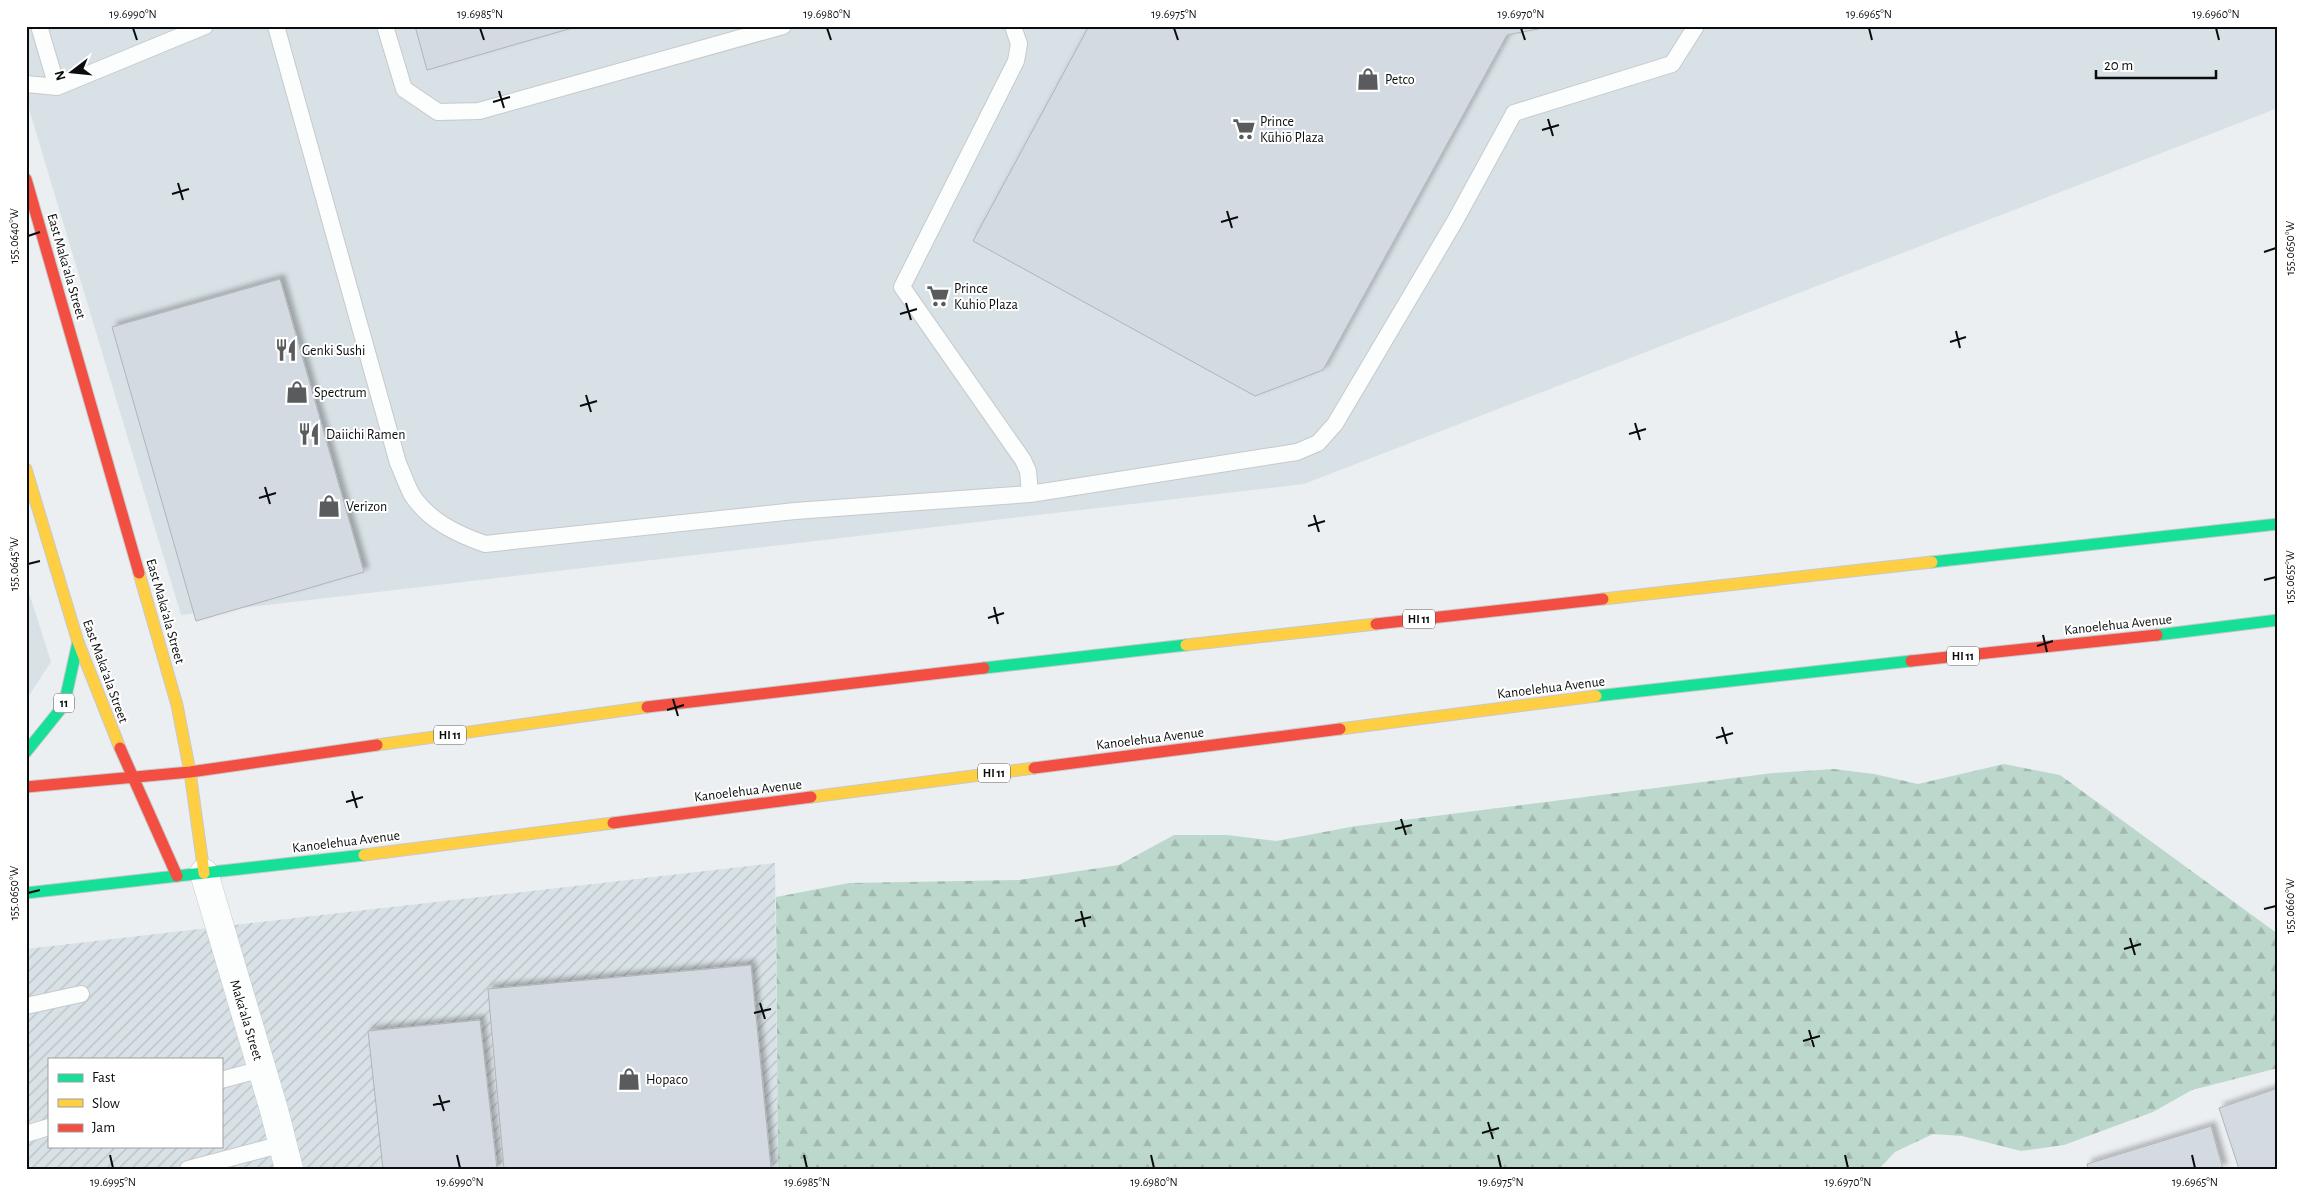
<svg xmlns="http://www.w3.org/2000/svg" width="2304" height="1195" viewBox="0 0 2304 1195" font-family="'Alegreya Sans',sans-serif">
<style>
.built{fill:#d8e1e6}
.industrial{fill:url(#industrial-furrows);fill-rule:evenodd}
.forest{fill:url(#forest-firs)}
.building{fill:#d3dae2;stroke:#b2b4b6;filter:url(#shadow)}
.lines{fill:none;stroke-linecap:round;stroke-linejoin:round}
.lane-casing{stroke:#c7c9cb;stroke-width:18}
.street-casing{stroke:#c7c9cb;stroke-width:29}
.fast-casing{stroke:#c7c9cb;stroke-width:13}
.slow-casing{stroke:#c7c9cb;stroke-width:13}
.jam-casing{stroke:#c7c9cb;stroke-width:13}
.lane{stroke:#fcfdfd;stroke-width:16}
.street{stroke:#fcfdfd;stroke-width:28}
.fast{stroke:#16e098;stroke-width:11}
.slow{stroke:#ffcf43;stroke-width:11}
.jam{stroke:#f24e42;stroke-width:11}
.ticks{fill:none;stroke:#0a0c0d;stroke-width:2}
.labels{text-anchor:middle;stroke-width:4;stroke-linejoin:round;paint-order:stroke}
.shield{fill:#fff;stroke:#545556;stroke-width:1}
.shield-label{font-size:12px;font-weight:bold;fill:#0a0c0d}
.poi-label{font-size:14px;fill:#0a0c0d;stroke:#fff;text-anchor:start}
.street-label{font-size:14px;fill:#0a0c0d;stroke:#fff}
.neatline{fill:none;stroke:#0a0c0d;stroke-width:2}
.ticks-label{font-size:12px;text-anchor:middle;fill:#0a0c0d}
</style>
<defs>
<pattern id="industrial-furrows" width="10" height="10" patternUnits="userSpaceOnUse" patternTransform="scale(1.25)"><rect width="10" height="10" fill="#d8e1e6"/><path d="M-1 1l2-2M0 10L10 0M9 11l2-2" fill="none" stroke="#b8c0c4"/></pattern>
<pattern id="forest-firs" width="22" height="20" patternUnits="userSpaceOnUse" patternTransform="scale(1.25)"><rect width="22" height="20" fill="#bcd8cc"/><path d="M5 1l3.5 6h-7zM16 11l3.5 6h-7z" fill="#a0b8ae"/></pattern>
<filter id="shadow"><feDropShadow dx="4.5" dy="-4.5" stdDeviation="2.5" flood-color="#0004"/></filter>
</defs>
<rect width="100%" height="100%" fill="#eceff1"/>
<path class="built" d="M26 26H2278V108L1304 484 181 615 26 99Z
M26 583 51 662 26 700Z"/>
<path class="industrial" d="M775 863 778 1169H26V949ZM49 1059H221V1146H49Z"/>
<path class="forest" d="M2004 764 2060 775 2278 934V1068L2192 1090 2153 1112 2064 1145 2021 1151 1962 1136 1933 1134 1895 1152 1879 1169H778L776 897 849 883 1019 880 1119 865 1174 835H1227L1276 841 1356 826 1773 773 1834 769 1874 774 1918 784Z"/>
<path class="building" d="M415 26H579L427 70Z
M1089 26H1553L1507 35 1323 370 1255 396 973 241Z
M280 279 364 572 196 621 112 327Z
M751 965 771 1169H504L488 989Z
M480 1020 497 1169H383L368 1031Z
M2278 1088V1169H2239L2219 1108Z
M2211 1126 2223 1169H2088L2087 1164Z"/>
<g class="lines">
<defs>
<path id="lane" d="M39 26 57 87
M276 26 398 463C403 474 407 486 412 495 429 521 457 534 485 544L795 511 1030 494 1297 452 1318 443 1335 424 1455 221 1514 113 1672 64 1696 26
M385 26 404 89 438 112 479 111 783 26
M1013 26 1019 44 1016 61 902 287 1023 460 1028 471 1030 494
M26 84 57 87 205 26
M26 1006 81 994
M221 1080 262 1069
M26 1134 49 1127
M188 1169 283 1144"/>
<path id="street" d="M204 873 274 1110 289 1169"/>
<path id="fast" d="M1932 562 2278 524
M2157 635 2278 620
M984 668 1186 645
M1596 696 1911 661
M26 752 64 705 78 642
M26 893 364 855"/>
<path id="slow" d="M26 469 78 642 120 748
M139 573 177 705 190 772 204 873
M1603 599 1932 562
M1186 645 1376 624
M1340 729 1596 696
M377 745 647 707
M811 797 1034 768
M364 855 613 823"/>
<path id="jam" d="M26 179 139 573
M1376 624 1603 599
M1911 661 2157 635
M647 707 984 668
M120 748 177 876
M1034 768 1340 729
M26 787 190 772 377 745
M613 823 811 797"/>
</defs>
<use href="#lane" class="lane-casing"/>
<use href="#street" class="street-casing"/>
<use href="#fast" class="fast-casing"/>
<use href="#slow" class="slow-casing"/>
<use href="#jam" class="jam-casing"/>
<use href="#lane" class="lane"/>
<use href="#street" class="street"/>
<use href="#fast" class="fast"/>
<use href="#slow" class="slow"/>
<use href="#jam" class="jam"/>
</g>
<path class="ticks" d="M133 28 137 40M480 28 484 40M827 28 831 40M1174 28 1178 40M1521 28 1525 40M1869 28 1872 40M2216 28 2219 40M499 91 504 108M493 102 510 97M1548 119 1553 136M1542 130 1559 125M178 183 183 200M172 194 189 189M1227 211 1232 228M1221 222 1238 217M28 236 40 232M2264 252 2276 248M906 303 911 320M900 314 917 309M1956 331 1960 348M1950 342 1966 337M586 395 591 412M580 406 597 401M1635 423 1640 440M1629 434 1646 429M265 487 270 504M259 498 276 493M1314 515 1319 532M1308 526 1325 521M28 564 40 561M2264 580 2276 577M994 607 998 624M988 618 1004 613M2043 635 2047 652M2037 646 2053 641M673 699 678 716M667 710 684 705M1722 727 1727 744M1716 738 1733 733M352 791 357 808M346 802 363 797M1401 819 1406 835M1395 829 1412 825M28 893 40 890M2264 909 2276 906M1081 911 1085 927M1075 921 1091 917M2130 938 2135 955M2124 949 2141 944M760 1003 765 1019M754 1013 771 1009M1809 1030 1814 1047M1803 1041 1820 1036M439 1095 444 1111M433 1105 450 1101M1488 1122 1493 1139M1482 1133 1499 1128M110 1155 113 1168M457 1155 460 1168M804 1155 807 1168M1151 1155 1154 1168M1498 1155 1501 1168M1845 1155 1848 1168M2192 1155 2195 1168"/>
<defs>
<symbol id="shop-bare" viewBox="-9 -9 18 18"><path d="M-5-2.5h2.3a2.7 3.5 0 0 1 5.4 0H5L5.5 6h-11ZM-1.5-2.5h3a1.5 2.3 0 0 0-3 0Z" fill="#595b5d" stroke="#fff" stroke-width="2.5" paint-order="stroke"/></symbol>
<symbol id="supermarket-bare" viewBox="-9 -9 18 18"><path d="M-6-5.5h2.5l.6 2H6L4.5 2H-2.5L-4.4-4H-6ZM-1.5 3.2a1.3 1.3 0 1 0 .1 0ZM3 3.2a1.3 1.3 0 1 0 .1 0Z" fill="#595b5d" stroke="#fff" stroke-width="2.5" paint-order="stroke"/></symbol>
<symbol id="restaurant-bare" viewBox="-9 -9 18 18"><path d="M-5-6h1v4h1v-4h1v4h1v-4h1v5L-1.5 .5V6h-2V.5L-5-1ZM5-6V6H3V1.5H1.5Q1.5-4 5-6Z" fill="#595b5d" stroke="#fff" stroke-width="2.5" paint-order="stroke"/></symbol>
</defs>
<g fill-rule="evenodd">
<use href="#shop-bare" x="1352" y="63" width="32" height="32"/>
<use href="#supermarket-bare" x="1228" y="113" width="32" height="32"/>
<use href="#supermarket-bare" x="922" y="280" width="32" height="32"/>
<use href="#restaurant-bare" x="270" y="334" width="32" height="32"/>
<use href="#shop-bare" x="281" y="376" width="32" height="32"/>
<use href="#restaurant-bare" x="293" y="418" width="32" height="32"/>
<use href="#shop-bare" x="313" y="490" width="32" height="32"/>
<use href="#shop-bare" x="613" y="1063" width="32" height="32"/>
</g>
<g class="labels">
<g class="shield">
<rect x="1403" y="609.5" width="32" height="19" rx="4"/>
<rect x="1947" y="646.5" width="32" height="19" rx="4"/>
<rect x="54" y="693.5" width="20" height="19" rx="4"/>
<rect x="434" y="725.5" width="32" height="19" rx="4"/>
<rect x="978" y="763.5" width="32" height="19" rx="4"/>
</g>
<g class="shield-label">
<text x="1419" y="623">HI 11</text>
<text x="1963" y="660">HI 11</text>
<text x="64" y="707">11</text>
<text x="450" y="739">HI 11</text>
<text x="994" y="777">HI 11</text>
</g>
<g class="poi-label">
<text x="1385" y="84">Petco</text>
<text x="1260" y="126">Prince<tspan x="1260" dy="16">Kūhiō Plaza</tspan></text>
<text x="954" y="293">Prince<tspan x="954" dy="16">Kuhio Plaza</tspan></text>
<text x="302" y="355">Genki Sushi</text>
<text x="314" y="397">Spectrum</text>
<text x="326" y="439">Daiichi Ramen</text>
<text x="346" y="511">Verizon</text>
<text x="646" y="1084">Hopaco</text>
</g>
<g class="street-label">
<text transform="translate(67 266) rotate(74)" y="5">East Makaʻala Street</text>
<text transform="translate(166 611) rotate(74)" y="5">East Maka'ala Street</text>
<text transform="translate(2118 624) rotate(-6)" y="5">Kanoelehua Avenue</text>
<text transform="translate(106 671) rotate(70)" y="5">East Makaʻala Street</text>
<text transform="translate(1551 687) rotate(-7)" y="5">Kanoelehua Avenue</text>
<text transform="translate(1150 738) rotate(-7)" y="5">Kanoelehua Avenue</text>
<text transform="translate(748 790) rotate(-7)" y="5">Kanoelehua Avenue</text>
<text transform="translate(346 841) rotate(-7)" y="5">Kanoelehua Avenue</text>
<text transform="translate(247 1020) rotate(73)" y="5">Maka‘ala Street</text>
</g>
</g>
<rect width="2304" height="1195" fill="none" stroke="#ffffff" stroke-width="55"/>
<rect x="48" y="1058" width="175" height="90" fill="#ffffff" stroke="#9d9e9e"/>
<rect x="58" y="1074" width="25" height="8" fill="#16e098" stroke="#9d9e9e"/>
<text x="92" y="1082" font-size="15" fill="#0a0c0d">Fast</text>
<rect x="58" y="1099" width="25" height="8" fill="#ffcf43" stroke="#9d9e9e"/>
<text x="92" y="1108" font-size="15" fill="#0a0c0d">Slow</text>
<rect x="58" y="1124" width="25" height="8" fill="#f24e42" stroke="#9d9e9e"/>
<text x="92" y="1132" font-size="15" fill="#0a0c0d">Jam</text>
<g transform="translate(72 72) rotate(254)" stroke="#ffffff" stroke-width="4" paint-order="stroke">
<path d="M0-4L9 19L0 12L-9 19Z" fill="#0a0c0d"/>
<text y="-8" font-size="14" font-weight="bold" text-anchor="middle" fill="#0a0c0d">N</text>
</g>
<path d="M2096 70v8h120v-8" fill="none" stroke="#0a0c0d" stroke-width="2.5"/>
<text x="2104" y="70" font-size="15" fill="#0a0c0d" stroke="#ffffff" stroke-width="4" paint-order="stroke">20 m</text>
<rect x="28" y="28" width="2248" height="1140" class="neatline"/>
<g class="ticks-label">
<text x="133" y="18">19.6990°N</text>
<text x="480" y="18">19.6985°N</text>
<text x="827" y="18">19.6980°N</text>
<text x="1174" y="18">19.6975°N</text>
<text x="1521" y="18">19.6970°N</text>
<text x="1869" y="18">19.6965°N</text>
<text x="2216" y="18">19.6960°N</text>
<text transform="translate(14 236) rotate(-90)" y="4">155.0640°W</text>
<text transform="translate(2290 248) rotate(-90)" y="4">155.0650°W</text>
<text transform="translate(14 564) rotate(-90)" y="4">155.0645°W</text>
<text transform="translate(2290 577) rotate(-90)" y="4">155.0655°W</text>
<text transform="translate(14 893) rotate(-90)" y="4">155.0650°W</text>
<text transform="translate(2290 906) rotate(-90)" y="4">155.0660°W</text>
<text x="113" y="1186">19.6995°N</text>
<text x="460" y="1186">19.6990°N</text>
<text x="807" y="1186">19.6985°N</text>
<text x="1154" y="1186">19.6980°N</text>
<text x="1501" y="1186">19.6975°N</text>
<text x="1848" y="1186">19.6970°N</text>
<text x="2195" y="1186">19.6965°N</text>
</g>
</svg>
